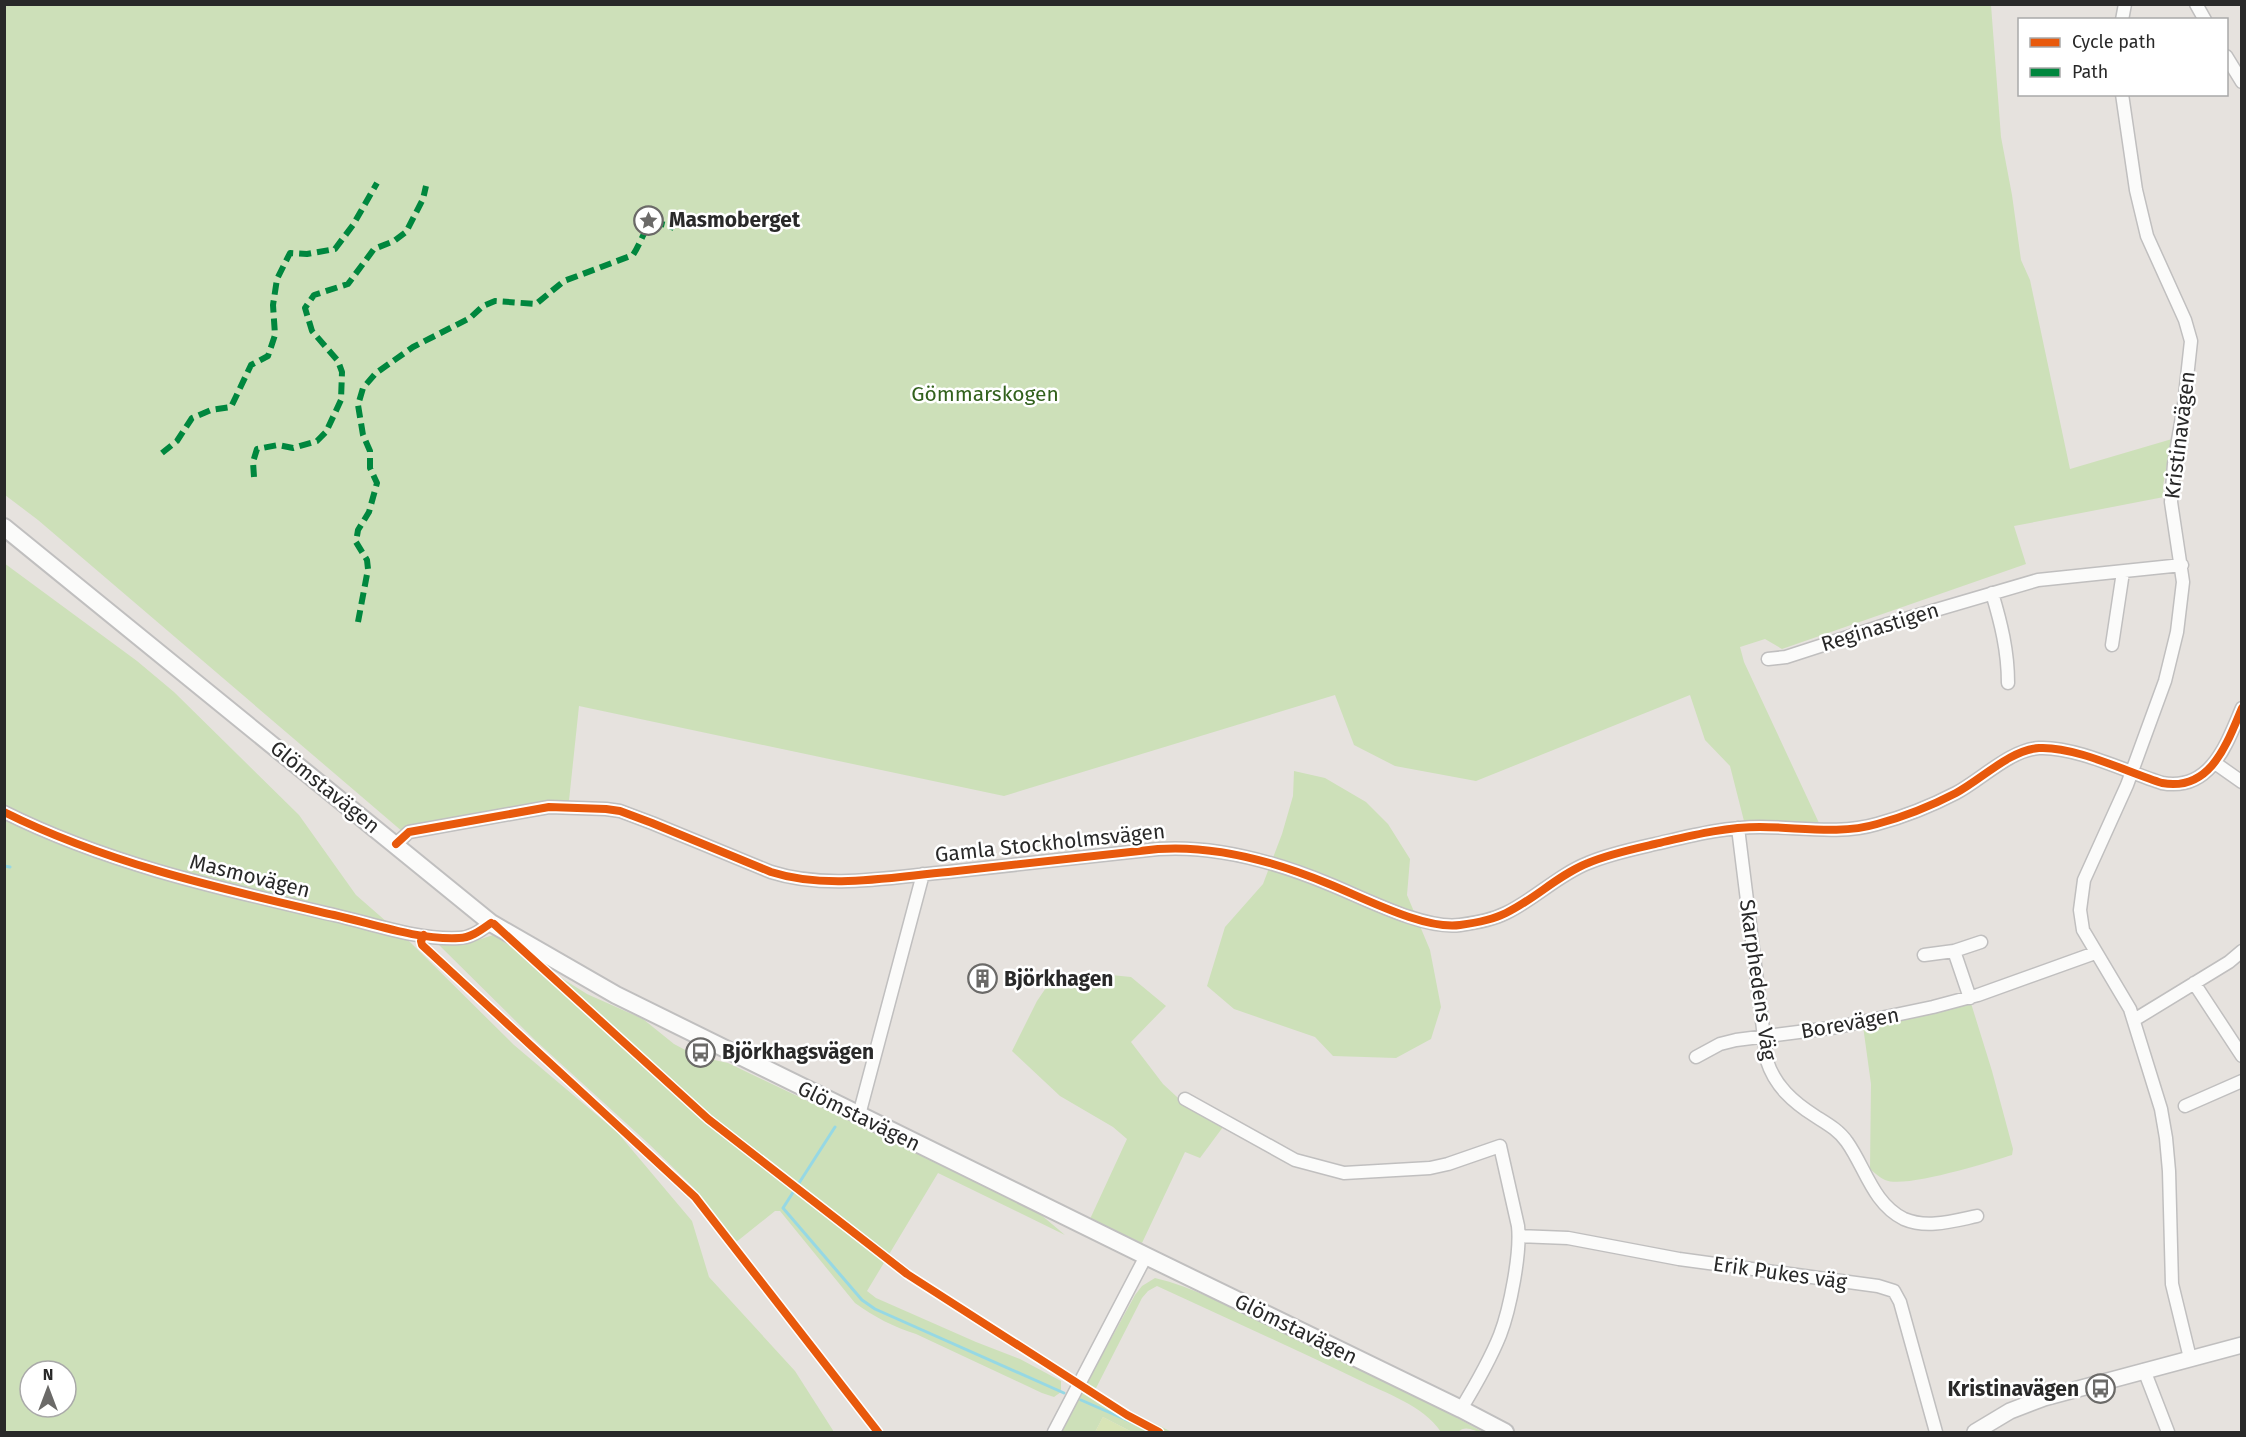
<svg xmlns="http://www.w3.org/2000/svg" width="2246" height="1437" viewBox="0 0 2246 1437" font-family="'Fira Sans',sans-serif">
<style>
.green{fill:#cde0b9;fill-rule:evenodd}
.pitch{fill:#d8e4b6}
.lines{fill:none;stroke-linecap:round;stroke-linejoin:round}
.stream{stroke:#96d8e4;stroke-width:3}
.minor-casing{stroke:#c0bfbf;stroke-width:15}
.tertiary-casing{stroke:#c0bfbf;stroke-width:18}
.secondary-casing{stroke:#c0bfbf;stroke-width:20}
.minor{stroke:#fbfbfa;stroke-width:12}
.tertiary{stroke:#fbfbfa;stroke-width:15}
.secondary{stroke:#fbfbfa;stroke-width:16}
.quiet{stroke:#00873e;stroke-width:6;stroke-dasharray:12 6;stroke-linecap:butt}
.cycleway-casing{stroke:#fff;stroke-width:11}
.cycleway{stroke:#e8590c;stroke-width:8}
.labels{text-anchor:middle;stroke-width:5;stroke-linejoin:round;paint-order:stroke}
.poi-label{font-size:21px;font-weight:bold;fill:#292929;stroke:#fff;text-anchor:start}
.park-label{font-size:21px;fill:#32611d;stroke:#fff}
.street-label{font-size:21px;fill:#292929;stroke:#fff}
</style>
<rect width="100%" height="100%" fill="#e6e2de"/>
<path class="green" d="M5 4 1991 5 2001 137 2012 195 2021 260 2030 280 2070 469 2172 439 2163 486 2164 497 2014 526 2026 564 1782 649 1765 639 1740 647 1744 662 1819 823 1744 821 1730 766 1705 740 1690 695 1476 781 1395 766 1354 745 1335 695 1004 796 579 706 568 810 550 811 419 835 410 838 38 520 5 495Z
M4 563 137 661 174 692 299 815 356 895 411 943 514 1045 617 1132 692 1221 709 1277 795 1371 834 1432H5ZM30 1371H66V1407H30Z
M1294 771 1325 778 1366 802 1388 824 1410 859 1407 895 1430 950 1441 1007 1431 1039 1396 1058 1333 1056 1315 1037 1234 1009 1207 986 1225 927 1263 884 1282 834 1293 796Z
M493 935 587 994 643 1019 674 1044 689 1052 701 1057 728 1063 957 1172 1040 1214 1065 1235 938 1173 867 1291 876 1298 976 1342 1020 1359 1061 1381V1392L1054 1397 1042 1393 916 1334C894 1327 874 1317 855 1303L780 1211H775L735 1243 695 1189 649 1144 536 1041 439 945 466 944Z
M1091 973 1131 977 1166 1006 1131 1042 1163 1084 1190 1109 1223 1127 1200 1158 1185 1152 1142 1243 1090 1219 1127 1139 1113 1127 1060 1096 1012 1051 1037 1001 1052 979Z
M1970 1000 1992 1071 2013 1149 2012 1155C1989 1162 1905 1189 1885 1180 1880 1178 1875 1173 1870 1169L1871 1084 1863 1026Z
M1155 1278C1193 1287 1230 1307 1265 1323 1339 1357 1412 1393 1483 1432 1474 1432 1466 1424 1458 1432H1441C1423 1405 1385 1393 1357 1379 1291 1347 1224 1317 1157 1286L1148 1291 1142 1298 1093 1394 1172 1432H1132L1103 1417 1095 1432H1060L1135 1295 1142 1286Z"/>
<path class="pitch" d="M1103 1417 1132 1432H1095Z"/>
<g class="lines">
<path class="stream" d="M4 866 10 867
M835 1127 783 1208 862 1300 875 1309 1064 1393
M1081 1400 1154 1432"/>
<defs>
<path id="minor" d="M2196 4 2205 20
M2122 20 2125 4
M2226 56 2242 82
M2122 94 2136 190 2147 236 2185 320 2191 341 2184 405 2174 464 2171 502 2183 582 2177 632 2165 681 2127 785 2084 880 2080 910 2083 930 2130 1009 2161 1109 2166 1138 2169 1171 2172 1284 2190 1358
M1992 593C2001 623 2008 651 2008 683
M2112 645 2123 572
M1768 659 1786 657 1888 624 2038 580 2182 565
M2215 763 2242 782
M4 812C108 864 222 889 334 915 374 924 417 940 459 938 471 938 481 930 491 923
M1738 828 1767 1061C1775 1086 1793 1102 1815 1116 1826 1123 1839 1130 1847 1142 1865 1167 1873 1204 1904 1219 1927 1229 1953 1221 1977 1216
M396 844 409 832 549 807 606 809 620 811 652 823 771 872C827 890 891 877 948 872 1018 864 1088 856 1158 849 1215 845 1276 862 1329 884 1364 898 1424 930 1460 925 1475 923 1492 920 1506 913 1535 899 1558 875 1588 863 1609 854 1633 849 1655 844 1690 836 1724 827 1760 827 1798 827 1840 835 1877 824 1903 817 1931 806 1956 793 1982 779 2010 750 2039 748 2075 746 2127 772 2162 783 2211 792 2227 743 2242 708
M1954 951 1970 998
M1924 955 1954 951 1981 942
M2194 983 2242 1056
M2134 1020 2229 962 2242 951
M1696 1057 1720 1044 1736 1040 1838 1027 1933 1007 1978 995 2095 953
M1185 1099 1295 1160 1344 1173 1430 1168 1448 1164 1500 1146 1518 1226C1521 1253 1510 1309 1500 1335 1490 1360 1475 1386 1461 1409
M2185 1106 2242 1081
M859 1115 923 874
M1519 1236 1568 1238 1679 1259 1878 1286 1894 1291 1900 1302 1936 1432
M2144 1370 2168 1432
M1054 1432 1146 1256"/>
<path id="tertiary" d="M1975 1432 2010 1411 2044 1398 2242 1345"/>
<path id="secondary" d="M4 527 491 923 616 995 1146 1256 1461 1409 1505 1432"/>
</defs>
<use href="#minor" class="minor-casing"/>
<use href="#tertiary" class="tertiary-casing"/>
<use href="#secondary" class="secondary-casing"/>
<use href="#minor" class="minor"/>
<use href="#tertiary" class="tertiary"/>
<use href="#secondary" class="secondary"/>
<path class="quiet" d="M162 453 177 441 192 418 211 410 231 407 251 365 268 356 275 335 273 305 277 279 290 253 307 254 335 249 353 225 377 183
M254 477 253 462 257 449 278 445 293 448 317 441 326 432 341 400 342 372 338 361 312 331 305 308 314 295 348 284 374 249 394 241 406 232 423 199 426 186
M358 622 368 569 367 560 356 542 358 530 369 512 377 483 370 468V451L363 435 358 405 363 388 376 373 413 347 470 318 483 306 495 301 536 304 564 281 633 255C646 235 644 215 674 228"/>
<defs>
<path id="cycleway" d="M4 812C108 864 222 889 334 915 374 924 417 940 459 938 471 938 481 930 491 923
M396 844 409 832 549 807 606 809 620 811 652 823 771 872C827 890 891 877 948 872 1018 864 1088 856 1158 849 1215 845 1276 862 1329 884 1364 898 1424 930 1460 925 1475 923 1492 920 1506 913 1535 899 1558 875 1588 863 1609 854 1633 849 1655 844 1690 836 1724 827 1760 827 1798 827 1840 835 1877 824 1903 817 1931 806 1956 793 1982 779 2010 750 2039 748 2075 746 2127 772 2162 783 2211 792 2227 743 2242 708
M494 924 708 1119 907 1274 1127 1415 1159 1432
M424 935 421 941 422 945 695 1197 878 1432"/>
</defs>
<use href="#cycleway" class="cycleway-casing"/>
<use href="#cycleway" class="cycleway"/>
</g>
<defs>
<symbol id="sight-ring" viewBox="-11 -11 22 22"><circle r="9.5" fill="#fff" stroke="#6b6a68" stroke-width="1.5"/><path d="M0-6L1.8-2.2L6-1.7L2.9 1.2L3.7 5.4L0 3.3L-3.7 5.4L-2.9 1.2L-6-1.7L-1.8-2.2Z" fill="#6b6a68"/></symbol>
<symbol id="building-ring" viewBox="-11 -11 22 22"><circle r="9.5" fill="#fff" stroke="#6b6a68" stroke-width="1.5"/><path d="M-4-6H4V6H1V3H-1V6H-4ZM-2.5-4.3h1.7v1.8h-1.7ZM.8-4.3h1.7v1.8H.8ZM-2.5-1h1.7V.8h-1.7ZM.8-1h1.7V.8H.8Z" fill="#6b6a68"/></symbol>
<symbol id="bus-ring" viewBox="-11 -11 22 22"><circle r="9.5" fill="#fff" stroke="#6b6a68" stroke-width="1.5"/><path d="M-5-6H5V4H4V6H2V4H-2V6H-4V4H-5ZM-3.5-4V0h7V-4ZM-3.5 1.2v1.5H-2V1.2ZM2 1.2v1.5H3.5V1.2Z" fill="#6b6a68"/></symbol>
</defs>
<g fill-rule="evenodd">
<use href="#sight-ring" x="632" y="204" width="33" height="33"/>
<use href="#building-ring" x="966" y="962" width="33" height="33"/>
<use href="#bus-ring" x="684" y="1036" width="33" height="33"/>
<use href="#bus-ring" x="2084" y="1372" width="33" height="33"/>
</g>
<g class="labels">
<g class="poi-label">
<text x="669" y="227">Masmoberget</text>
<text x="1004" y="986">Björkhagen</text>
<text x="722" y="1059">Björkhagsvägen</text>
<text x="2079" y="1396" text-anchor="end">Kristinavägen</text>
</g>
<g class="park-label">
<text x="985" y="401">Gömmarskogen</text>
</g>
<g class="street-label">
<text transform="translate(2180 435) rotate(-83)" y="7">Kristinavägen</text>
<text transform="translate(1880 627) rotate(-17)" y="7">Reginastigen</text>
<text transform="translate(325 787) rotate(39)" y="7">Glömstavägen</text>
<text transform="translate(1050 843) rotate(-6)" y="7">Gamla Stockholmsvägen</text>
<text transform="translate(250 876) rotate(14)" y="7">Masmovägen</text>
<text transform="translate(1758 980) rotate(82)" y="7">Skarphedens Väg</text>
<text transform="translate(1850 1023) rotate(-10)" y="7">Borevägen</text>
<text transform="translate(859 1116) rotate(26)" y="7">Glömstavägen</text>
<text transform="translate(1780 1273) rotate(8)" y="7">Erik Pukes väg</text>
<text transform="translate(1296 1329) rotate(26)" y="7">Glömstavägen</text>
</g>
</g>
<rect width="2246" height="1437" fill="none" stroke="#292929" stroke-width="12"/>
<rect x="2018" y="18" width="210" height="78" fill="#ffffff" stroke="#a9a9a9" stroke-width="1.5"/>
<rect x="2030" y="38" width="30" height="9" fill="#e8590c" stroke="#a9a9a9" stroke-width="1.5"/>
<text x="2072" y="48" font-size="18" fill="#292929">Cycle path</text>
<rect x="2030" y="68" width="30" height="9" fill="#00873e" stroke="#a9a9a9" stroke-width="1.5"/>
<text x="2072" y="78" font-size="18" fill="#292929">Path</text>
<g transform="translate(48 1389)"><circle r="28" fill="#ffffff" stroke="#a9a9a9" stroke-width="1.5"/>
<path d="M0-4.5L10 22L0 15L-10 22Z" fill="#6b6a68"/>
<text y="-9" font-size="16" font-weight="bold" text-anchor="middle" fill="#292929">N</text>
</g>
</svg>
